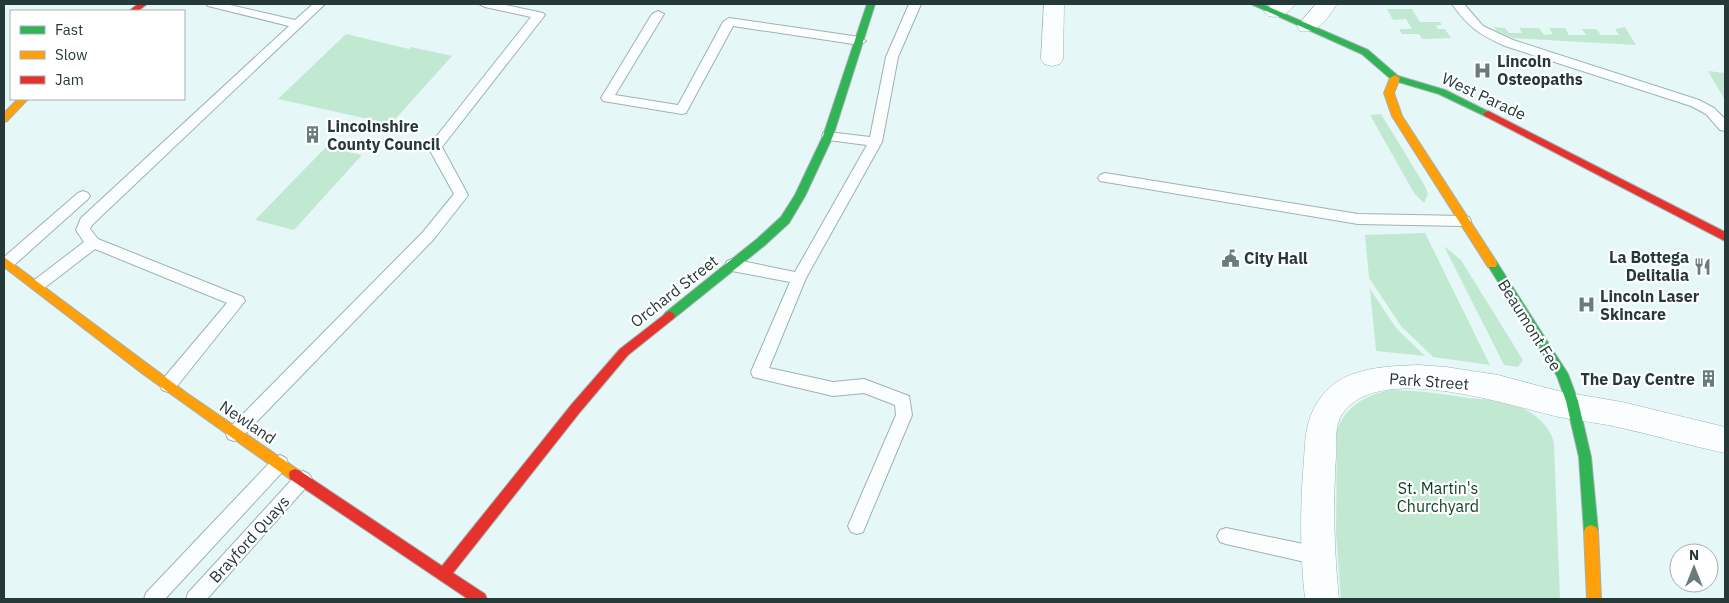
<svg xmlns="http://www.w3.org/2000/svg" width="1729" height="603" viewBox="0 0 1729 603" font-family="'IBM Plex Sans',sans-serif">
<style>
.green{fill:#c1e9d2}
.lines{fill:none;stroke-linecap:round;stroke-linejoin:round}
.lane-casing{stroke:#a0b1b1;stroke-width:2}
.street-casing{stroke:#a0b1b1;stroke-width:1}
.fast-casing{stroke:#a0b1b1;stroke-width:2}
.slow-casing{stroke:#a0b1b1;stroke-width:2}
.jam-casing{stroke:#a0b1b1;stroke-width:2}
.lane{fill:#fbfefe;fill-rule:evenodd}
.street{fill:#fbfefe;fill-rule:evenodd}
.fast{fill:#30b455;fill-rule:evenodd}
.slow{fill:#ff9f0a;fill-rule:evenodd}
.jam{fill:#e5322d;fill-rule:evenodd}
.labels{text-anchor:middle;stroke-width:4.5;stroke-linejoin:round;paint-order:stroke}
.poi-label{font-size:16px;font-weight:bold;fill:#263939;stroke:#fff;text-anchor:start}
.street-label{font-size:16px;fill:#263939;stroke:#fff}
.park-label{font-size:16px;fill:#0c3f22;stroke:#fff}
</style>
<rect width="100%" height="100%" fill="#e6f7f7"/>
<path class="green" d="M1387 9H1412L1420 22H1440L1442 25H1436L1438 29H1445L1451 38 1422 39 1419 34H1402L1399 29H1412L1406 19 1393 20Z
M1494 27 1505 28 1509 33H1522L1519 28H1539L1544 35 1553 34 1549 28H1565L1569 35H1586L1582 29H1596L1601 35H1619L1615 29 1625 27 1636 45 1513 38 1497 31Z
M346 34 409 49 411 47 452 56 391 124 278 99Z
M1708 71 1725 73V100Z
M1381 114 1425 186 1428 194 1424 203 1414 193 1370 115Z
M326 147 362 155 294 230 255 220Z
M1425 233 1490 365 1433 357 1401 326 1369 278 1365 235Z
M1444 246 1461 260 1523 360 1518 367 1504 365Z
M1370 289 1396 328 1425 356 1376 351Z
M1391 390C1417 390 1443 394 1468 398 1482 399 1497 400 1511 404 1529 409 1551 424 1554 444L1560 599H1341L1336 532 1337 431C1344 407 1367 394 1391 390Z"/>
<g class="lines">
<defs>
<path id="lane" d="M206 4H226L295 20 313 4H325L92 225 90 229 98 239 243 297 245 301 174 390 168 392 162 390 160 385 162 380 227 303 95 249 43 289 38 291 33 289 31 285 33 281 84 242 76 230 81 218 289 26 208 6Z
M479 4H501L543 13 545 15 442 147 468 195 466 198 433 240 240 439 234 441 228 439 226 434 228 429 423 232 454 194 428 147 531 17 485 7Z
M909 4H921L898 57 882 142 806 278 769 368 833 382 864 379 909 396 912 415 863 532 857 534 851 532 848 526 896 415 895 405 864 393 833 396 753 377 751 372 790 282 732 271 727 269 725 265 727 261 732 259 795 272 867 145 828 140 823 139 822 136 823 133 828 132 870 137 886 57Z
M1452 4H1464L1483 26 1513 40 1699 100 1714 108 1725 119V131L1720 130 1706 114 1691 106 1505 46C1480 35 1468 27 1452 4Z
M658 11 664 14 615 95 678 105 723 22 729 18 860 37 866 41 860 45 733 26 686 113 682 114 603 101 601 98 652 14Z
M1105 173 1358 214 1464 216 1469 217 1471 221 1469 225 1464 226 1358 224 1100 181 1098 178 1100 175Z
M83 191 88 193 90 196 88 199 12 267 4 268V257L78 193Z
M280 455 286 458 288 463 286 468 165 599H144L146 593 274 458Z
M303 471 309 474 312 479 309 484 207 599H186L188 593 297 474Z
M1226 528 1318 547 1324 550 1327 556 1324 562 1318 565 1226 544 1220 542 1217 536 1220 530Z"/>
<path id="street" d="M1044 4H1064L1063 59 1060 64 1052 66 1044 64 1041 59Z
M1272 4H1295C1288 14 1280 19 1268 16L1264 12Z
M1316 4H1337C1328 17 1318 35 1300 31L1297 26Z
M1418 365 1446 367 1498 375 1558 391 1622 402 1725 427V453C1691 446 1657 436 1622 428 1601 423 1580 421 1559 417 1511 406 1371 358 1340 418 1335 429 1336 444 1336 455 1333 504 1334 551 1339 599H1305C1300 553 1300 506 1304 459 1305 446 1305 433 1309 421 1313 407 1322 393 1334 384 1357 367 1391 366 1418 365Z"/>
<path id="fast" d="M867 4H875L833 136 805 196 789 223 765 245 673 319H665L663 316 665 313 757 239 781 217 795 195 823 136Z
M1251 4H1262L1368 50 1398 76 1445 90 1493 114 1488 117 1485 116 1439 94 1392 80 1362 54Z
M1492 260 1496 261 1568 374 1578 401 1591 457 1598 531 1596 535 1591 537 1586 535 1584 531 1579 457 1566 401 1557 376 1487 264Z"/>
<path id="slow" d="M1395 75 1400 78 1394 93 1402 116 1496 261 1497 264 1496 267H1488L1392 116 1384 93 1390 78Z
M18 99H28L7 121 4 122V113Z
M4 257 188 394 300 471 301 475 300 479 295 481 290 479 143 374 4 267Z
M1591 525 1596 527 1598 531 1601 599H1587L1584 531 1586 527Z"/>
<path id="jam" d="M138 4H147L138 11H129Z
M1488 111 1725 232V241L1485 116 1483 114Z
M669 311 673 313 675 316 673 319 628 355 580 412 453 573 485 594 487 599H468L290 479 289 475 290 471 295 469 300 471 442 566 572 404 620 349Z"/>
</defs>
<use href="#lane" class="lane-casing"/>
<use href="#street" class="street-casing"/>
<use href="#fast" class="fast-casing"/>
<use href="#slow" class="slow-casing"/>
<use href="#jam" class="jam-casing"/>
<use href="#lane" class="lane"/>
<use href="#street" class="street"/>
<use href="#fast" class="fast"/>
<use href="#slow" class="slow"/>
<use href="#jam" class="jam"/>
</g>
<defs>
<symbol id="hospital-bare" viewBox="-9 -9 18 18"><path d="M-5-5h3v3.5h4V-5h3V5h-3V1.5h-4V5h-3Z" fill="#697c7c" stroke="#fff" stroke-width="2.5" paint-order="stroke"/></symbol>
<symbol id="building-bare" viewBox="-9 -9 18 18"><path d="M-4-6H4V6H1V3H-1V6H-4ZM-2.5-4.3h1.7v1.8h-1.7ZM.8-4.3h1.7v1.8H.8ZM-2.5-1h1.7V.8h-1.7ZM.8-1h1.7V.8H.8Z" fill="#697c7c" stroke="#fff" stroke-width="2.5" paint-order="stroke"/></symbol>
<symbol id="civic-bare" viewBox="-9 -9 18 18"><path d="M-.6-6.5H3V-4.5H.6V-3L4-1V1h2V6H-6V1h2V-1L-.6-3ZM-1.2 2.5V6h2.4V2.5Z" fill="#697c7c" stroke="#fff" stroke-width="2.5" paint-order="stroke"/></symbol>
<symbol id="restaurant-bare" viewBox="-9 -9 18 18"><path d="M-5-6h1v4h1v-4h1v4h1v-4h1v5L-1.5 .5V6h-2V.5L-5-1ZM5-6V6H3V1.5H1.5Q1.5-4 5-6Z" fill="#697c7c" stroke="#fff" stroke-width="2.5" paint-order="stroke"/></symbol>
</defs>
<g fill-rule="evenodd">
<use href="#hospital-bare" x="1470" y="58" width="25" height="25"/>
<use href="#building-bare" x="300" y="122" width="25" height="25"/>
<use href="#civic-bare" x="1218" y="246" width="25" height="25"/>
<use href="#restaurant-bare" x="1690" y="254" width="25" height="25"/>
<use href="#hospital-bare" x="1574" y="292" width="25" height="25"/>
<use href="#building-bare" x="1696" y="366" width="25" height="25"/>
</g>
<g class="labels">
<g class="poi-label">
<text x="1497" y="67">Lincoln<tspan x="1497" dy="18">Osteopaths</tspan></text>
<text x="327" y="132">Lincolnshire<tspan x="327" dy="18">County Council</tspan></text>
<text x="1689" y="263" text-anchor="end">La Bottega<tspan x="1689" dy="18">Delitalia</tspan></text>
<text x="1244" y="264">City Hall</text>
<text x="1600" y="302">Lincoln Laser<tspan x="1600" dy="18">Skincare</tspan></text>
<text x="1695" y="385" text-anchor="end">The Day Centre</text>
</g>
<g class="street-label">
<text transform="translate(1484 96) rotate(25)" y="6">West Parade</text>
<text transform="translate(674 291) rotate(-38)" y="6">Orchard Street</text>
<text transform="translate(1530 325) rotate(58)" y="6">Beaumont Fee</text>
<text transform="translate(1429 381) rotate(4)" y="6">Park Street</text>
<text transform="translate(248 422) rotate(34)" y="6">Newland</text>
<text transform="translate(249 539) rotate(-48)" y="6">Brayford Quays</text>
</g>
<g class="park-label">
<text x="1438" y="494">St. Martin's<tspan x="1438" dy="18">Churchyard</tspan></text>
</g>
</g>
<rect width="1729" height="603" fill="none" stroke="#263939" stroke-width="10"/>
<rect x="10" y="10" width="175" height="90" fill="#ffffff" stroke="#a8b0b0"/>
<rect x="20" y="26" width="25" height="8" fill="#30b455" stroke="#a8b0b0"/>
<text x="55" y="35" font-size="15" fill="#263939">Fast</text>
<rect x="20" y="51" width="25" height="8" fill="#ff9f0a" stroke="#a8b0b0"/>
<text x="55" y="60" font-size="15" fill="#263939">Slow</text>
<rect x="20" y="76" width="25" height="8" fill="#e5322d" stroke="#a8b0b0"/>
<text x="55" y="85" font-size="15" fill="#263939">Jam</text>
<g transform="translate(1694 568)"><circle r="24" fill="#ffffff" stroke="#a8b0b0"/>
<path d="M0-4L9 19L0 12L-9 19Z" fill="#697c7c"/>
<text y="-8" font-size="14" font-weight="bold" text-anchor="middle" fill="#263939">N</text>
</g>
</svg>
